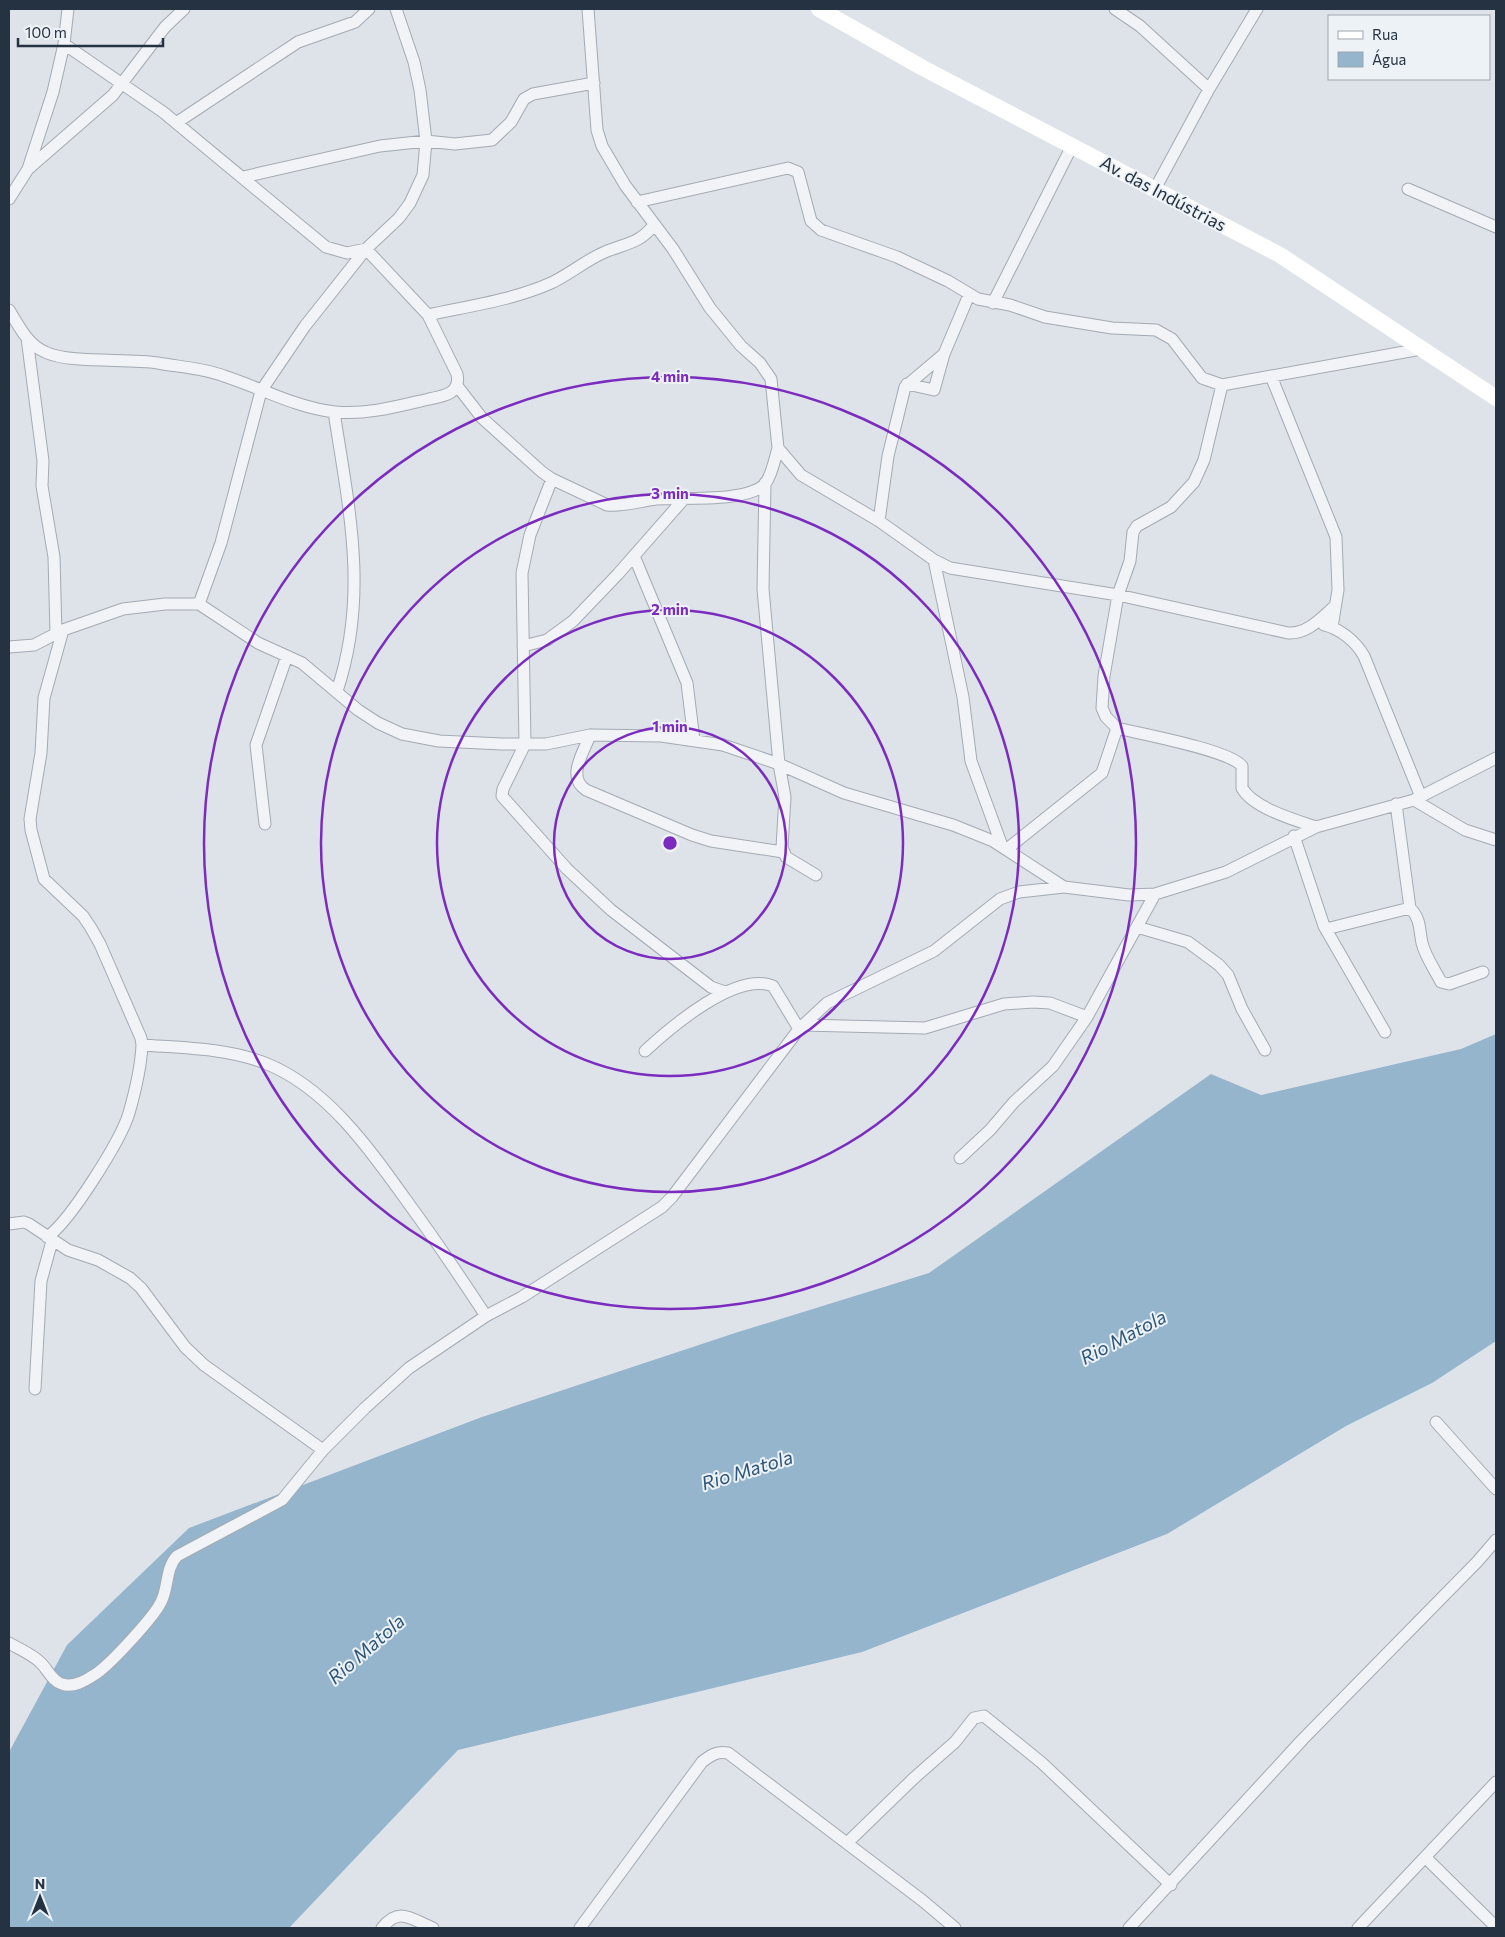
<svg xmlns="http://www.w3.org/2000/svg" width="1505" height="1937" viewBox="0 0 1505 1937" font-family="Commissioner,sans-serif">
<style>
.water{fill:#95b5cd}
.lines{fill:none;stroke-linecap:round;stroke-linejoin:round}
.street-casing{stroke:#a3aab3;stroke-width:13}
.street{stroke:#f1f3f7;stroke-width:11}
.secondary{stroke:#fff;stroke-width:16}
.ring{fill:none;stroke:#7b2cbf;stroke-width:2.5}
.labels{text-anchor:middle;stroke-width:4;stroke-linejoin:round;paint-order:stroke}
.street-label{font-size:18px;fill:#253241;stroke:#edf2f6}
.water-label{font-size:19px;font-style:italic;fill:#2c5579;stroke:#edf2f6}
.centre{fill:#7b2cbf;stroke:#edf2f6;stroke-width:2.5}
.ring-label{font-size:15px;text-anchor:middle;font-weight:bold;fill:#7b2cbf;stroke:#edf2f6;stroke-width:4;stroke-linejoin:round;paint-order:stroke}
</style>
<rect width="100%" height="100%" fill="#dee3e9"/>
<path class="water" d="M1496 1034V1341L1432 1383 1346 1426 1167 1534 862 1652 458 1750 289 1928H9V1752L67 1645 189 1528 482 1417 735 1333 929 1273 1211 1074 1261 1095 1461 1049Z"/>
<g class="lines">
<defs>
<path id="street" d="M588 9 597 130 602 146 625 185 673 249 710 308 741 346 760 363 771 379 778 448 801 475 879 521 934 560 950 568 1118 595 1288 633C1308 634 1321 618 1335 606
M1115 9 1140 26 1209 89
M176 123 298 42 355 22 369 9
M28 169 113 95 165 27 184 9
M243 177 380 146 426 141 455 144 492 140 511 122 524 99 533 94 594 83
M1155 189 1209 89 1257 9
M1408 189 1496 227
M9 199 28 169 53 92 64 44 68 9
M637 202 788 168 798 172 811 221 821 230 897 257 948 281 978 299 1010 305 1045 317 1112 328 1156 330 1172 339 1202 378 1222 385 1421 349
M993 303 1072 146
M9 310C19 326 27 344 45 352 69 364 128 358 158 363 180 367 203 368 224 376 261 388 297 408 335 412 367 415 399 406 429 399 445 396 461 393 457 374L428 315 366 249 347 253 326 247 163 112 64 44
M428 315C469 306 513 300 551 283 570 274 586 260 605 252 626 243 639 244 654 225
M27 338 43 461 42 486 54 557 56 634
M1271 376 1336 537 1338 590 1332 627
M907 384 934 390 944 354 969 295
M458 387 482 418 542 472 552 479 607 505C623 507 639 501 656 499 680 497 747 503 765 484 772 475 775 458 778 448
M334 412C349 509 369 595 337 691
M552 479 530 535 522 573 525 744 503 789 502 796 567 869 611 910 711 987 725 992
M765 483 763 589 779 764 785 797 782 847 786 857 816 875
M879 521 888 456 905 387 944 354
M634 556 687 683 694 740
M934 560 963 697 971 761 1002 846
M199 604 221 543 261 391 305 326 366 249 399 218 410 203 423 175 426 141 420 90 414 62 396 9
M1324 625C1341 629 1356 642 1364 656L1421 797
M523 646 547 640 573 621 618 574 683 500
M9 647 34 645 63 630 123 609 165 604H199L258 643 302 663 358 710 378 723 402 734 439 741 502 744H546L590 735 661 736 723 745 779 764 844 793 953 825 993 841 1064 887 1129 895 1155 894 1226 872 1316 827 1414 800 1496 758
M1117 728C1142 734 1229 750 1242 766V788C1253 808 1295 820 1316 827
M590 735C584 752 566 777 586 790L692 835 711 841 783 852
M1414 800 1465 830 1496 840
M1396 804 1410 908C1421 919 1419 929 1422 943 1425 956 1435 970 1441 982L1449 984 1483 972
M265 824 256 745 287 656
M1294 836 1324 926 1385 1032
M1007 849 1102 773 1117 728 1106 717 1102 708 1104 676 1118 595 1130 561 1133 532 1137 526 1171 507 1194 482 1204 460 1222 385
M1137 927 1188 942 1219 965 1228 975 1242 1009 1265 1050
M1326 929 1410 908
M803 1025 925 1028 1004 1004 1033 1002 1050 1003 1087 1017
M142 1045C183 1048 226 1048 265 1063 328 1088 371 1151 409 1204 436 1241 461 1278 486 1316
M645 1051C671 1027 736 971 773 986L799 1029
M960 1158 990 1130 1014 1102 1053 1066 1087 1017 1155 894
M9 1224 24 1222 29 1224 68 1250 98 1260 130 1278 141 1288 185 1347 204 1365 323 1450
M47 1237C69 1223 121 1140 129 1113 135 1092 141 1067 142 1045L141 1038 100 944 91 928 83 916 44 879 31 830 30 819 41 753 44 698 63 630
M35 1389 41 1281 52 1241
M1436 1422 1496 1489
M9 1643C19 1649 32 1654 41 1663 48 1670 52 1681 62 1684 73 1688 85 1681 94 1675 108 1667 154 1617 161 1602 169 1587 165 1569 177 1556L282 1500 323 1450 365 1408 409 1368 486 1316 522 1297 662 1207 672 1197 799 1029 827 1003 934 951 1000 899 1019 892 1064 887
M847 1843 913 1779 955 1742 974 1718 984 1716 1042 1763 1171 1885
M1425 1857 1496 1927
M382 1928C399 1906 411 1919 433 1928
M580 1928 702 1762C711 1755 717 1751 728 1753L923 1901 955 1928
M1129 1928 1303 1739 1477 1562 1496 1540
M1358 1928 1496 1782"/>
</defs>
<use href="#street" class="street-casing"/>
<use href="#street" class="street"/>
<path class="secondary" d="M819 9 923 68 1280 255 1496 398"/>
</g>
<g class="ring">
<circle cx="670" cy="843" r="116"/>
<circle cx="670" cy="843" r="233"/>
<circle cx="670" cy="843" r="349"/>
<circle cx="670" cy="843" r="466"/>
</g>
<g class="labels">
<g class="street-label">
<text transform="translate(1163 194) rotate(28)" y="6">Av. das Indústrias</text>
</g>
<g class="water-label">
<text transform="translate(1123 1337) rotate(-28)" y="7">Rio Matola</text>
<text transform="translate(747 1470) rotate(-17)" y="7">Rio Matola</text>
<text transform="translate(366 1649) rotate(-41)" y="7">Rio Matola</text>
</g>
</g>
<circle cx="670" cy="843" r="8" class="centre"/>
<g class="ring-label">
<text x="670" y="382">4 min</text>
<text x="670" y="499">3 min</text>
<text x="670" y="615">2 min</text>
<text x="670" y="732">1 min</text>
</g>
<rect width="1505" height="1937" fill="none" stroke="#253241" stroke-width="20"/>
<rect x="1328" y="15" width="162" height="65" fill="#edf2f6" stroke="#9da5ae"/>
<rect x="1338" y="31" width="25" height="8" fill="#ffffff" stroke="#9da5ae"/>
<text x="1372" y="40" font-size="15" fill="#253241">Rua</text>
<rect x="1338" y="52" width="25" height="15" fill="#95b5cd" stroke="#9da5ae"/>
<text x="1372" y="65" font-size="15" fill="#253241">Água</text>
<g transform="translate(40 1897)" stroke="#edf2f6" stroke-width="4" paint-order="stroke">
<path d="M0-4L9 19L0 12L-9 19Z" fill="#253241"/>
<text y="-8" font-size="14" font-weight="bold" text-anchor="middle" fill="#253241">N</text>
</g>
<path d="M18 38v8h145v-8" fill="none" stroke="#253241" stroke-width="2.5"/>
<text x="25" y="38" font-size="15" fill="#253241" stroke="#edf2f6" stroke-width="4" paint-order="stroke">100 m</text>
</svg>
